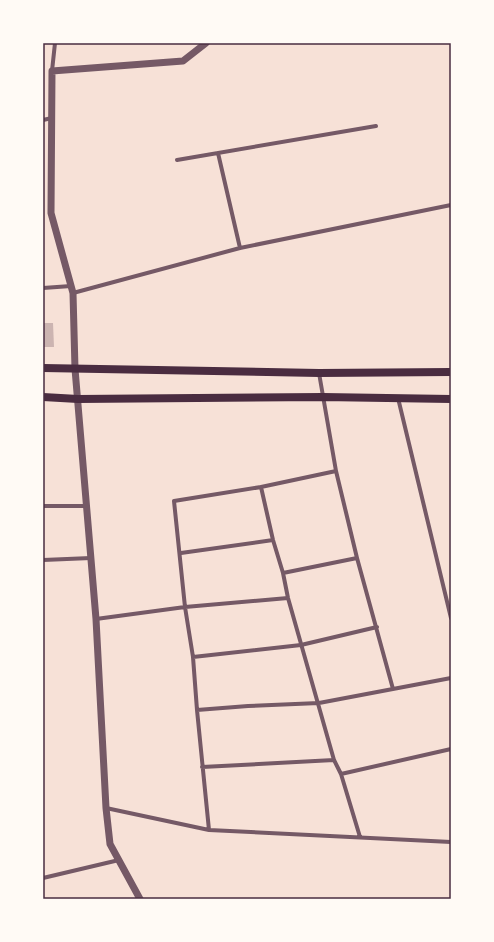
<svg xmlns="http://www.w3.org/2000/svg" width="494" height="942" viewBox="0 0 494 942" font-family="Helvetica,sans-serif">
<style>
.building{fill:#ccb4b1}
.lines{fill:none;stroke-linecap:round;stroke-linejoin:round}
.minor{stroke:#755966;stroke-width:4}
.tertiary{stroke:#755966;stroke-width:7}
.secondary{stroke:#4a2c40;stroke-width:8}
.neatline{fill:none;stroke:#4a2c40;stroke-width:1.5}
</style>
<rect width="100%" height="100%" fill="#f7e1d7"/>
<path class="building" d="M43 323H53L54 347H43Z"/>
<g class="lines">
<path class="minor" d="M52 71 55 43
M43 120 52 118
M218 153 240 248
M177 160 376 126
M43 288 71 286
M73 293 240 248 451 205
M319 373 336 471 357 558 393 689
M398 398 451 618
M261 487 273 540 283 573 288 598 334 760 341 774 360 837
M43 506H87
M181 553 273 540
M43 560 91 558
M283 573 357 558
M96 619 185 607 288 598
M193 657 301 645 377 627
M197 710 248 706 319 703 451 678
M202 767 334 760
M341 774 451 749
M106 808 209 830 451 842
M209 830 197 710 193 657 185 607 174 501 261 487 336 471
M43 878 119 860"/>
<path class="tertiary" d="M140 899 110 844 106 808 96 619 75 369 73 293 51 213 52 71 183 61 206 43"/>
<path class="secondary" d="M43 368 319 373 451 372
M43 397 78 399 323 397 451 399"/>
</g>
<rect width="494" height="942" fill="none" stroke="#fffaf5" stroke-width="88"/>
<rect x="44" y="44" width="406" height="854" class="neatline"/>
</svg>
